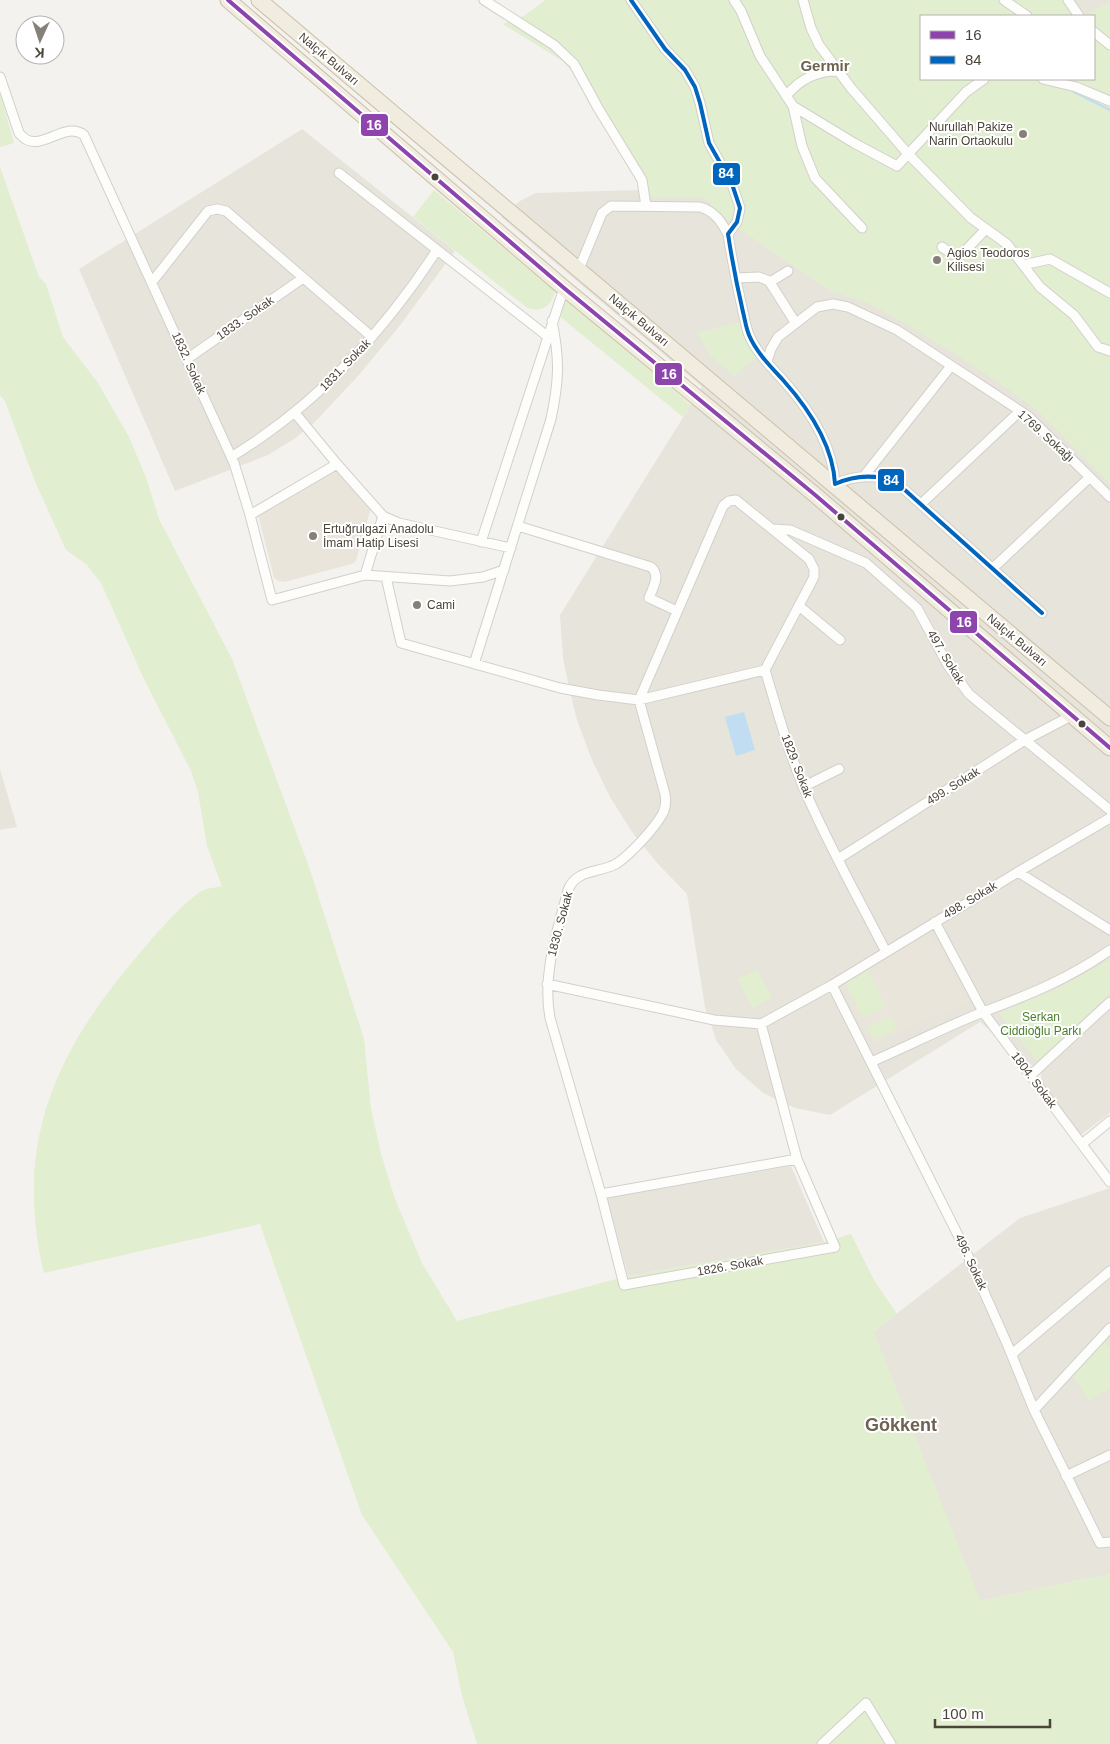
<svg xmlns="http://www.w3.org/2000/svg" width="1110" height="1744" viewBox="0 0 1110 1744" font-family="Arial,sans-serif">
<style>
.residential{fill:#e7e4dc;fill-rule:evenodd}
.education{fill:#eae5da}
.green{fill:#e1eecf;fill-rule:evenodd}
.water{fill:#c0ddf1}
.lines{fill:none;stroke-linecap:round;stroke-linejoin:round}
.stream{stroke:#c0ddf1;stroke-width:2.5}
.minor-casing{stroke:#d2d0cb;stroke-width:11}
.trunk-casing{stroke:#ccbfa9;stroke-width:17}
.minor{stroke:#fdfdfc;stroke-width:9}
.trunk{stroke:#f0ece0;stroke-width:15}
.bus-1-casing{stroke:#fff;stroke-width:8}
.bus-2-casing{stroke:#fff;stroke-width:8}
.bus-1{stroke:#8e44ad;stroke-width:4}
.bus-2{stroke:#0065bd;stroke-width:4}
.poi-dot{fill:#868178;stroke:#fff;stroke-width:2}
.bus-dot{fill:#4b4439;stroke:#fff;stroke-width:2}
.labels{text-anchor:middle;stroke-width:4;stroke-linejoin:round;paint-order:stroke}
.street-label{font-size:12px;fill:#4b4439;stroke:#fff}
.poi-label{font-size:12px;fill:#4b4439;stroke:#fff;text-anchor:start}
.park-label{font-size:12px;fill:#4a7f2a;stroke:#fff}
.quarter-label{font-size:15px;font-weight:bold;fill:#6e6250;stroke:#fff}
.district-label{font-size:18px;font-weight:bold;fill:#6e6250;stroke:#fff}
.line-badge{stroke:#fff;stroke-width:2}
.badge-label{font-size:14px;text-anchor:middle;font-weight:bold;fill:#fff}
</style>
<rect width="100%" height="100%" fill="#f4f2ee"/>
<path class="residential" d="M546 0H1110V1113L1081 1135 1041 1085V1073L980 1022 830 1115 795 1108 763 1093 736 1069 716 1040 705 1007 687 894 658 864 632 832 610 797 592 760 577 720 570 692 563 658 560 615 702 387 501 217 520 201 536 193 639 190V181L572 71 563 61 503 24 524 16ZM921 16H1094V79H921Z
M302 129 455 251 398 328 358 376 314 423 294 439 268 455 175 491 79 269Z
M0 769 17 827 0 830Z
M791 1166 824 1242 628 1276 607 1198Z
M1110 1188V1574L980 1601 873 1332 1020 1218Z"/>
<path class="education" d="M336 467 371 508 356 561 352 564 284 582 279 581 274 578 257 511Z
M927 927 967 1002 875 1043 869 1039 841 983Z"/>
<path class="green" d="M546 0H1062L1087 14 1110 2V484L1037 410 1009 390 952 352 896 318 868 303 831 291 736 227 703 197H652L640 190 639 181 572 71 563 61 503 24 524 16ZM921 16H1094V79H921Z
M0 92 14 143 0 147Z
M0 167 39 277 46 284 63 337 98 383 129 437 146 477 159 519 232 659 309 867 364 1039 371 1109 381 1154 395 1199 422 1263 457 1321 628 1276 824 1242 851 1234 874 1280 897 1314 874 1332 980 1601 1110 1574V1744H477L462 1696 453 1652 362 1515 260 1224 44 1273C13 1143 55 1052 139 954 156 934 180 906 200 892 206 888 215 888 222 886L207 846 198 792 191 771 143 677 101 583 86 564 66 550 34 479 5 401 0 395Z
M434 190 555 291C552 306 541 314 526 307L413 217Z
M565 297 691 405 683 417 558 315Z
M740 322 757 357 734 376 711 356 697 333Z
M1110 959V993L1038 1063 999 1013 1063 986Z
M757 969 772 998 753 1008 737 979Z
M867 969 886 1007 863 1018 844 980Z
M891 1016 897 1029 874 1040 867 1027Z
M1098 1333 1110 1350V1388L1089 1401 1066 1366Z"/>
<path class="water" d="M744 712 755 750 736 756 725 717Z"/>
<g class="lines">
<path class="stream" d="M1074 92 1110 110"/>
<defs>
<path id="minor" d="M484 0 554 45 574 64 598 108 642 180 646 206
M631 0 665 49 685 70 695 87 700 103 709 143 732 184 740 208 737 222 728 234C732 260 737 286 743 312 745 320 746 328 749 335 756 352 771 367 783 380 809 409 833 445 835 484 855 475 875 474 896 482L1042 613
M734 0 741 11 760 56 793 106 802 146 815 178 862 228
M803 0 811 28 819 45 851 88 909 155 971 218 1007 244 1040 287 1074 315 1098 347 1110 351
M1004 0 1027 16
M1068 0 1079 16
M1094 32 1110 45
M0 77 19 133C38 158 63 119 84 135L234 463 250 515 272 600 365 575 450 581 483 577 504 570
M1043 79 1076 87 1110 101
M786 96C799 80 816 71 837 71
M793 106 854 143 897 166 966 92 984 79
M339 173 547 336
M942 247 952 254 961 255 986 229
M1023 265 1050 259 1110 293
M579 269 602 213 611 206 700 207C714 211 721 221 728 234
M736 278 759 277 769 281 795 322
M152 282 208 211 217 209 226 211 372 337
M770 282 788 271
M187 359 303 278
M767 361 771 349 778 337 817 307 833 304 848 307 897 330 1028 416 1110 497
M295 413 337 464 383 516 399 523 511 548
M231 457C317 405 383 333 437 250
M864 476 951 366
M921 504 1020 411
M250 515 337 464
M518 526 651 567C661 576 653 587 649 598L677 611
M772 529 790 530 866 563 917 608 949 667 969 694 1110 810
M481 542 564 288
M993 568 1090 477
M365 575 383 516
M386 577 401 643 560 688 598 695 639 700 765 670
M799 606 840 640
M474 664 551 419C559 381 560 360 552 321
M803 787 839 769
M838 859 1025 740 1071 716
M1018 872 1110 930
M935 922 983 1012 1110 1182
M547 984 714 1020 761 1024 832 985 1018 872 1110 818
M832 985 964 1247 1008 1346 1034 1410 1100 1543 1110 1542
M761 1024 797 1159
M871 1062C908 1046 945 1027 983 1012 1031 994 1068 979 1110 950
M1031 1075 1110 1002
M1082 1144 1110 1121
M797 1159 835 1247 624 1285 601 1194Z
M601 1194 550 1018C542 974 557 933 568 890 576 869 599 873 616 864 630 855 655 828 663 813 666 807 666 800 665 794L639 700 723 506 729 501 736 500 809 559 814 569V577L765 670C777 709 787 748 803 786 827 843 858 897 886 952
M1012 1354 1110 1271
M1034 1410 1110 1328
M1066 1476 1110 1455
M822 1744 866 1703 891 1744"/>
<path id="trunk" d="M228 0 564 288 814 494 1110 748
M259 0 1110 718"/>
</defs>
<use href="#minor" class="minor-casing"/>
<use href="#trunk" class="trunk-casing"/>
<use href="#minor" class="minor"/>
<use href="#trunk" class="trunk"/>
<defs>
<path id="bus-1" d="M228 0 564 288 814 494 1110 748"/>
<path id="bus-2" d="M631 0 665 49 685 70 695 87 700 103 709 143 732 184 740 208 737 222 728 234C732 260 737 286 743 312 745 320 746 328 749 335 756 352 771 367 783 380 809 409 833 445 835 484 855 475 875 474 896 482L1042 613"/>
</defs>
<use href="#bus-1" class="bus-1-casing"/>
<use href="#bus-2" class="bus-2-casing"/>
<use href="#bus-1" class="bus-1"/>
<use href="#bus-2" class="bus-2"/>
</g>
<g class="poi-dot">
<circle cx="1023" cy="134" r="5"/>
<circle cx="937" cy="260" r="5"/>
<circle cx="313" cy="536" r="5"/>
<circle cx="417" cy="605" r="5"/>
</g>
<g class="bus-dot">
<circle cx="435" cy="177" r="4.5"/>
<circle cx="841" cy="517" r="4.5"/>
<circle cx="1082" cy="724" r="4.5"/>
</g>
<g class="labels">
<g class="street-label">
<text transform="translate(329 59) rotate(40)" y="4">Nalçık Bulvarı</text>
<text transform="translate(245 318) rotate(-35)" y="4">1833. Sokak</text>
<text transform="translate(639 320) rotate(40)" y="4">Nalçık Bulvarı</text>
<text transform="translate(189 363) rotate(66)" y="4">1832. Sokak</text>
<text transform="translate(345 365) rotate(-46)" y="4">1831. Sokak</text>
<text transform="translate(1046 436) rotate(42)" y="4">1769. Sokağı</text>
<text transform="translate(1017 640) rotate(40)" y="4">Nalçık Bulvarı</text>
<text transform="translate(946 657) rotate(59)" y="4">497. Sokak</text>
<text transform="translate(797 766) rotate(69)" y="4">1829. Sokak</text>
<text transform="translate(953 786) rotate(-32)" y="4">499. Sokak</text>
<text transform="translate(970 900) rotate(-31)" y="4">498. Sokak</text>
<text transform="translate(560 924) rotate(-75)" y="4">1830. Sokak</text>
<text transform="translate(1034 1080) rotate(53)" y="4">1804. Sokak</text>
<text transform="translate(971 1262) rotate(65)" y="4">496. Sokak</text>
<text transform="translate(730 1266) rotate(-10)" y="4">1826. Sokak</text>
</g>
<g class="poi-label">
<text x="1013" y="131" text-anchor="end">Nurullah Pakize<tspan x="1013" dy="14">Narin Ortaokulu</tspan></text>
<text x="947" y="257">Agios Teodoros<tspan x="947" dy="14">Kilisesi</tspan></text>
<text x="323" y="533">Ertuğrulgazi Anadolu<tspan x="323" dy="14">İmam Hatip Lisesi</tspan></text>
<text x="427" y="609">Cami</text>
</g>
<g class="park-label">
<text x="1041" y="1021">Serkan<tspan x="1041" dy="14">Ciddioğlu Parkı</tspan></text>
</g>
<g class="quarter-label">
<text x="825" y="71">Germir</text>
</g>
<g class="district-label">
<text x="901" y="1431">Gökkent</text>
</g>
</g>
<g class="line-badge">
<rect x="360" y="113" width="29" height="24" rx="5" fill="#8e44ad"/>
<rect x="712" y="162" width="29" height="24" rx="5" fill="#0065bd"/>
<rect x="654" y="362" width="29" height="24" rx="5" fill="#8e44ad"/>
<rect x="877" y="468" width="28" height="24" rx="5" fill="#0065bd"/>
<rect x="949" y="610" width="29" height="24" rx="5" fill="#8e44ad"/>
</g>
<g class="badge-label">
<text x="374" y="130">16</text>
<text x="726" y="178">84</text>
<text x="669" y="379">16</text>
<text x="891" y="485">84</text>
<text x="964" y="627">16</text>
</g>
<rect x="920" y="15" width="175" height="65" fill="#ffffff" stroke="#b7b4b0"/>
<rect x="930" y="31" width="25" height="8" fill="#8e44ad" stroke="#b7b4b0"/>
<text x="965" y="40" font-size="15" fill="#4b4439">16</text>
<rect x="930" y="56" width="25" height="8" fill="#0065bd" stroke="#b7b4b0"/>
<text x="965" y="65" font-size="15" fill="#4b4439">84</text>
<g transform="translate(40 40) rotate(183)"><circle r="24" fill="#ffffff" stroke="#b7b4b0"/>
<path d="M0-4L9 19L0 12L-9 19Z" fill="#868178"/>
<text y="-8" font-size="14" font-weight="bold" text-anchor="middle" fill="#4b4439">K</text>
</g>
<path d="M935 1719v8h115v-8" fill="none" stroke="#4b4439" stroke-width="2.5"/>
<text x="942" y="1719" font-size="15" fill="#4b4439" stroke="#ffffff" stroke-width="4" paint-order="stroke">100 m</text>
</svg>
